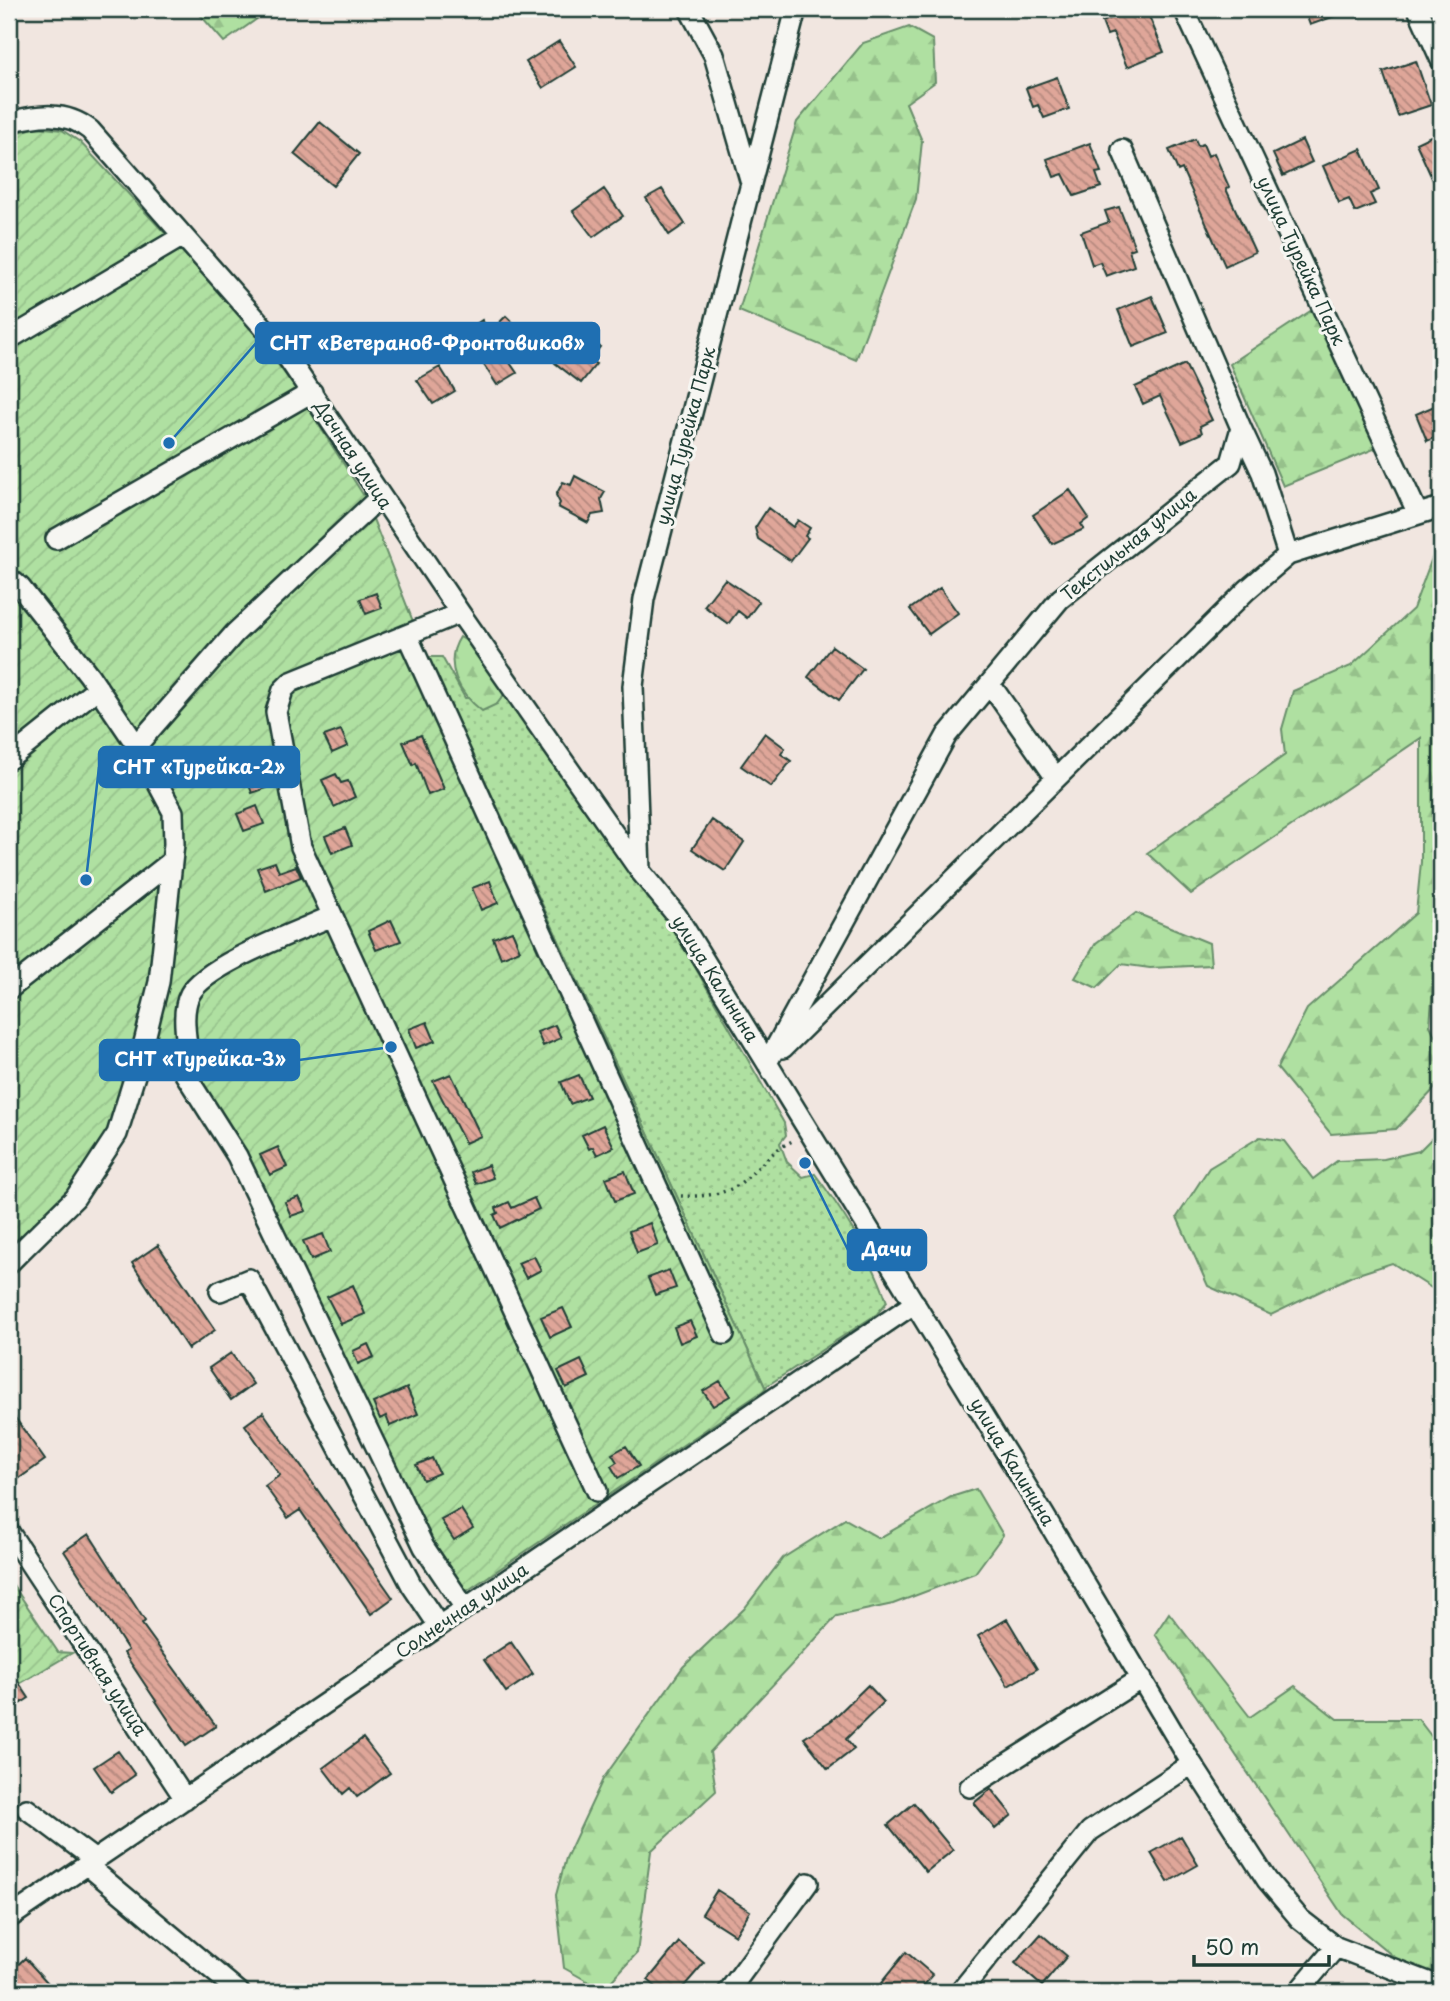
<svg xmlns="http://www.w3.org/2000/svg" width="1450" height="2001" viewBox="0 0 1450 2001" font-family="'Playpen Sans',sans-serif">
<style>
.grass{fill:url(#grass-dots);stroke:#678e6a;stroke-width:2}
.forest{fill:url(#forest-firs);stroke:#678e6a;stroke-width:2}
.garden{fill:url(#garden-furrows);stroke:#678e6a;stroke-width:2}
.building{fill:url(#building-back-hatch);stroke:#1f3d34;stroke-width:2}
.lines{fill:none;stroke-linecap:round;stroke-linejoin:round}
.minor-casing{stroke:#1f3d34;stroke-width:24}
.path{stroke:#1f3d34;stroke-width:3.5;stroke-dasharray:2 5;stroke-linecap:butt}
.minor{stroke:#f6f6f2;stroke-width:19}
.labels{text-anchor:middle;stroke-width:6;stroke-linejoin:round;paint-order:stroke}
.street-label{font-size:18px;fill:#1f3d34;stroke:#f6f6f2}
.leader{fill:none;stroke:#1f6fb2;stroke-width:2.5}
.callout-dot{fill:#1f6fb2;stroke:#f6f6f2;stroke-width:2.5}
.callout{fill:#1f6fb2;stroke:#1f6fb2;stroke-width:2.5}
.callout-label{font-size:19px;text-anchor:middle;font-weight:bold;fill:#fff}
</style>
<defs>
<pattern id="grass-dots" width="8" height="8" patternUnits="userSpaceOnUse" patternTransform="scale(1.75)"><rect width="8" height="8" fill="#afe0a1"/><path d="M2 2h.1M6 6h.1" fill="none" stroke="#96c18b" stroke-width="1.8" stroke-linecap="round"/></pattern>
<pattern id="forest-firs" width="22" height="20" patternUnits="userSpaceOnUse" patternTransform="scale(1.75)"><rect width="22" height="20" fill="#afe0a1"/><path d="M5 1l3.5 6h-7zM16 11l3.5 6h-7z" fill="#96c18b"/></pattern>
<pattern id="garden-furrows" width="10" height="10" patternUnits="userSpaceOnUse" patternTransform="scale(1.75)"><rect width="10" height="10" fill="#afe0a1"/><path d="M-1 1l2-2M0 10L10 0M9 11l2-2" fill="none" stroke="#96c18b"/></pattern>
<pattern id="building-back-hatch" width="6" height="6" patternUnits="userSpaceOnUse" patternTransform="scale(1.75)"><rect width="6" height="6" fill="#dfa699"/><path d="M-1 5l2 2M0 0l6 6M5-1l2 2" fill="none" stroke="#b4887e"/></pattern>
</defs>
<rect width="100%" height="100%" fill="#f1e6e0"/>
<filter id="ink" filterUnits="userSpaceOnUse"><feTurbulence type="fractalNoise" baseFrequency=".0143" numOctaves="2"/><feDisplacementMap in="SourceGraphic" scale="14" xChannelSelector="R" yChannelSelector="G"/><feConvolveMatrix kernelMatrix="1 2 1 2 8 2 1 2 1" color-interpolation-filters="sRGB"/></filter>
<g filter="url(#ink)">
<path class="grass" d="M428 657H442L465 698 504 697 512 684 643 876 784 1123 786 1135 780 1143 787 1162 803 1177 815 1174C845 1214 871 1255 887 1302L877 1314 765 1387Z"/>
<path class="forest" d="M195 9H271L224 42Z
M909 27 933 40 935 82 906 103 922 141 916 199 856 360 739 311 797 122 863 43Z
M1315 308 1379 447 1283 486 1230 364Z
M1435 550H1441V970L1434 975 1430 1025 1441 1049V1082L1396 1129 1331 1134 1277 1068 1307 1009 1416 913 1421 862V738L1191 894 1147 853 1285 755 1282 729 1293 691 1351 666 1413 609Z
M460 637 489 655 512 684 497 704 482 711C460 694 442 665 460 637Z
M1136 913 1209 943 1211 965 1150 968 1121 964 1097 988 1075 978 1096 943Z
M1441 1129V1294L1392 1263 1352 1276 1271 1315 1208 1286 1177 1217 1209 1168 1260 1137 1284 1141 1313 1179 1337 1161 1384 1159 1419 1151Z
M976 1489 1003 1535 975 1573 893 1604 837 1616 710 1752 716 1791 651 1851 637 1953 603 1990 564 1968 556 1895 566 1858 603 1779 683 1667 744 1609 783 1558 845 1519 879 1538 951 1497Z
M1169 1613 1250 1717 1295 1686 1337 1719H1418L1441 1749V1977L1399 1961 1342 1914 1155 1634Z"/>
<path class="garden" d="M37 127 62 130 80 142 243 317 296 389 364 496 425 652 766 1389 458 1597 309 1305 178 1064 139 1078 72 1211 9 1280V135Z
M9 1579 58 1652 72 1653 9 1690Z"/>
<path class="building" d="M1134 9H1146L1164 52 1127 67 1113 33 1107 35 1102 22Z
M1304 9H1348L1349 11 1310 25Z
M559 41 576 67 543 88 526 62Z
M1416 61 1431 105 1398 116 1383 72Z
M1057 77 1069 109 1044 118 1038 105 1033 107 1026 88Z
M320 122 359 154 333 186 294 154Z
M1441 131V198L1416 143Z
M1195 139 1198 146 1203 144 1208 156 1214 153 1229 187 1226 189 1255 252 1225 266 1182 169 1178 171 1169 150Z
M1302 140 1312 162 1283 176 1273 154Z
M1090 143 1101 172 1096 173 1101 187 1074 196 1063 174 1054 177 1047 159Z
M1361 149 1379 190 1370 194 1375 204 1355 212 1349 199 1339 203 1323 166Z
M604 189 623 216 593 237 573 211Z
M662 189 685 224 669 235 646 198Z
M1119 207 1135 248 1129 250 1134 266 1106 276 1100 262 1092 265 1081 232 1109 222 1105 211Z
M1152 296 1168 333 1133 347 1118 310Z
M506 316 527 336 506 357 517 373 497 385 463 333 482 320 490 332Z
M579 330 600 347 590 360 596 364 581 383 555 363Z
M1185 364 1212 420 1200 426 1202 433 1182 442 1160 396 1143 404 1135 387Z
M440 367 455 391 433 404 417 380Z
M1441 403V435L1427 441 1416 414Z
M575 476 605 492 601 499 604 513 592 515 588 523 558 507 560 503 556 495 563 482 571 485Z
M1070 490 1089 518 1081 524 1084 529 1052 544 1033 515Z
M768 508 793 527 798 520 810 528 805 536 808 538 791 561 758 539 755 528Z
M725 579 759 602 747 618 738 611 728 624 704 606Z
M940 588 958 613 929 634 910 609Z
M376 593 382 608 366 614 360 599Z
M832 646 863 669 839 700 808 677Z
M341 730 348 746 332 753 324 736Z
M765 733 785 748 781 754 791 761 771 787 741 766Z
M421 735 444 789 428 795 416 763 413 765 403 742Z
M260 769 267 788 252 793 245 774Z
M336 774 341 783 348 781 355 797 334 807 322 780Z
M257 806 264 824 244 831 237 814Z
M712 820 744 842 725 871 692 849Z
M345 828 352 845 332 853 325 836Z
M275 862 279 872 296 866 301 877 266 891 257 868Z
M490 881 498 903 481 910 472 888Z
M391 920 401 941 376 950 368 931Z
M512 931 520 950 501 958 493 938Z
M427 1022 435 1041 416 1048 409 1029Z
M555 1025 561 1038 543 1046 537 1032Z
M451 1074 481 1136 465 1143 433 1081Z
M579 1075 589 1097 570 1104 561 1082Z
M603 1125 614 1147 597 1155 593 1147 589 1149 582 1135Z
M278 1147 287 1167 270 1175 260 1155Z
M488 1165 493 1178 476 1184 471 1172Z
M625 1171 634 1194 615 1201 606 1178Z
M299 1197 306 1211 291 1216 285 1202Z
M534 1198 539 1209 500 1228 494 1215 498 1213 496 1208 509 1202 512 1208Z
M650 1223 658 1245 637 1253 629 1231Z
M323 1234 330 1252 311 1260 303 1241Z
M158 1245 215 1330 188 1349 132 1263Z
M534 1256 541 1270 526 1278 518 1263Z
M669 1270 676 1288 655 1295 648 1278Z
M353 1285 365 1314 341 1324 327 1297Z
M563 1308 572 1327 550 1337 541 1317Z
M690 1321 697 1336 680 1343 674 1327Z
M368 1344 374 1357 358 1364 353 1351Z
M231 1353 253 1384 231 1400 209 1368Z
M581 1360 589 1377 566 1388 558 1371Z
M720 1381 730 1396 713 1406 703 1391Z
M407 1388 418 1414 390 1426 386 1416 380 1419 373 1403Z
M9 1409 45 1460 14 1482 9 1474Z
M263 1412 393 1598 371 1614 300 1510 288 1518 265 1486 280 1475 245 1425Z
M626 1446 639 1466 618 1478 611 1466 617 1462 612 1454Z
M432 1458 439 1473 423 1480 416 1465Z
M461 1509 473 1528 454 1540 441 1520Z
M89 1534 145 1621 142 1624 216 1726 186 1746 124 1653 128 1650 64 1551Z
M1007 1619 1037 1669 1008 1686 978 1636Z
M511 1642 533 1674 506 1692 484 1660Z
M9 1668 29 1698 9 1711Z
M868 1685 884 1702 846 1739 854 1749 828 1769 804 1738 832 1720Z
M363 1738 390 1773 357 1797 350 1788 343 1794 323 1768Z
M118 1751 135 1775 111 1792 94 1767Z
M991 1789 1012 1815 995 1829 974 1803Z
M914 1803 953 1850 926 1872 888 1825Z
M1181 1836 1198 1865 1168 1882 1151 1853Z
M717 1890 750 1911 735 1935 702 1914Z
M1041 1934 1067 1956 1042 1986 1015 1963Z
M679 1942 704 1963 679 1992H662L648 1980Z
M906 1952 933 1975 918 1992H892L881 1983Z
M25 1958 48 1983 38 1992H16L9 1985V1973Z"/>
<g class="lines">
<defs>
<path id="minor" d="M689 9 714 55 750 180
M1184 9 1418 514
M1418 9 1441 60
M9 122C38 115 65 110 90 130L279 345 460 613 640 871 677 916 1044 1515 1192 1764 1267 1880 1300 1919 1336 1947 1441 1987
M9 339 183 236
M56 539 312 392
M1288 555 1441 507
M9 578 20 587 89 675 141 752 173 812 174 844 159 982 140 1059 117 1134 75 1198 9 1263
M460 613 291 682 283 690 276 712 301 847 597 1491
M407 635 724 1334
M990 684 1056 778
M137 745 235 633 380 497 375 490
M9 759 98 688
M640 870 633 686 644 599 796 9
M332 916C299 931 206 964 190 994 181 1011 186 1036 188 1054L178 1063 237 1156 424 1547 465 1608
M9 989 172 861
M783 1048 1247 590 1288 555 1262 473 1241 428
M767 1063 947 735 1060 599 1231 463 1241 428 1122 150
M220 1291 249 1279 412 1586 439 1626
M9 1532 185 1799
M970 1787 1142 1678
M27 1809 95 1860
M87 1865 239 1992
M9 1918 915 1303
M728 1992 808 1883
M960 1992 1090 1831 1192 1764
M1298 1992 1336 1947"/>
</defs>
<use href="#minor" class="minor-casing"/>
<path class="path" d="M681 1196C699 1197 725 1195 739 1184 759 1170 771 1149 795 1140"/>
<use href="#minor" class="minor"/>
</g>
</g>
<g class="labels">
<g class="street-label">
<text transform="translate(1301 261) rotate(65)" y="6">улица Турейка Парк</text>
<text transform="translate(686 436) rotate(-75)" y="6">улица Турейка Парк</text>
<text transform="translate(353 455) rotate(57)" y="6">Дачная улица</text>
<text transform="translate(1129 545) rotate(-39)" y="6">Текстильная улица</text>
<text transform="translate(715 979) rotate(58)" y="6">улица Калинина</text>
<text transform="translate(1012 1462) rotate(59)" y="6">улица Калинина</text>
<text transform="translate(462 1611) rotate(-34)" y="6">Солнечная улица</text>
<text transform="translate(97 1665) rotate(57)" y="6">Спортивная улица</text>
</g>
</g>
<path class="leader" d="M169 443L256 343M86 880L99 767M391 1047L299 1060M805 1163L848 1250"/>
<g class="callout-dot">
<circle cx="169" cy="443" r="7"/>
<circle cx="86" cy="880" r="7"/>
<circle cx="391" cy="1047" r="7"/>
<circle cx="805" cy="1163" r="7"/>
</g>
<g class="callout">
<rect x="256" y="323" width="343" height="40" rx="7"/>
<rect x="99" y="747" width="200" height="40" rx="7"/>
<rect x="100" y="1040" width="199" height="40" rx="7"/>
<rect x="848" y="1230" width="78" height="40" rx="7"/>
</g>
<g class="callout-label">
<text x="427" y="350">СНТ «Ветеранов-Фронтовиков»</text>
<text x="199" y="774">СНТ «Турейка-2»</text>
<text x="200" y="1066">СНТ «Турейка-3»</text>
<text x="887" y="1256">Дачи</text>
</g>
<rect width="1450" height="2001" fill="none" stroke="#f6f6f2" stroke-width="35"/>
<rect x="18" y="18" width="1415" height="1966" fill="none" stroke="#1f3d34" stroke-width="2.5" filter="url(#ink)"/>
<path d="M1194 1955v10h135v-10" fill="none" stroke="#1f3d34" stroke-width="3.5"/>
<text x="1205" y="1955" font-size="21" fill="#1f3d34" stroke="#f6f6f2" stroke-width="5" paint-order="stroke">50 m</text>
</svg>
